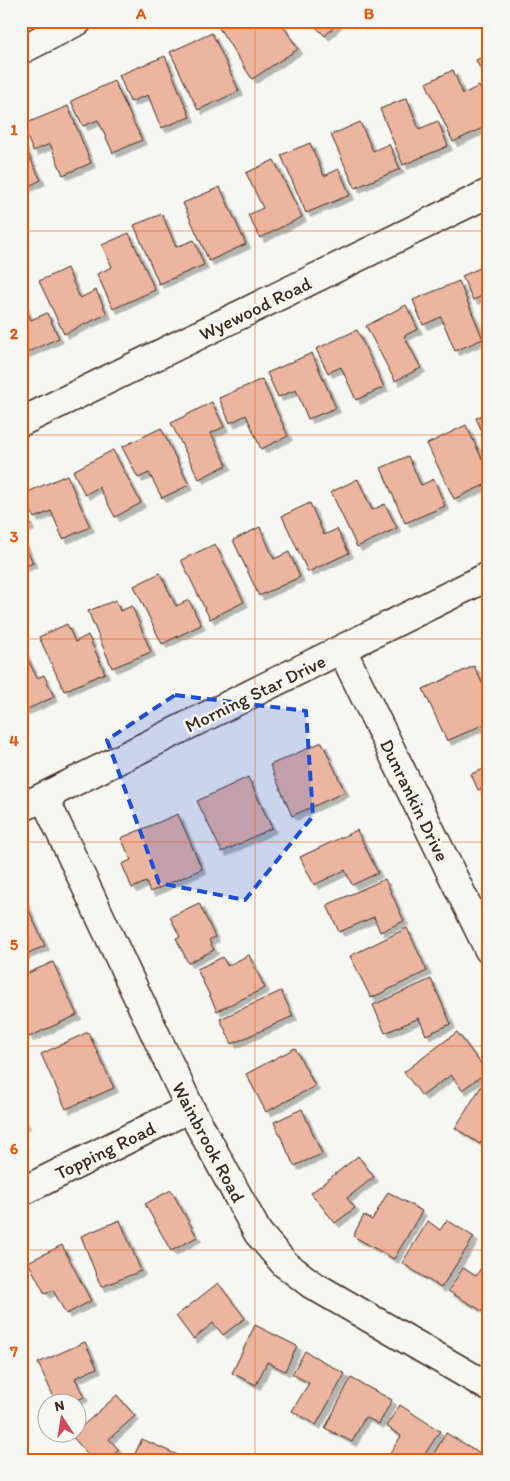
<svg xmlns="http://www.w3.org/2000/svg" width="510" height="1481" viewBox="0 0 510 1481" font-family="Itim,sans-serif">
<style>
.building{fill:#ebb5a0;stroke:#3b2a1e;filter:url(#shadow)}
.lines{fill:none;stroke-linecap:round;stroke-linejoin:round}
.minor-casing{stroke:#3b2a1e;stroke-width:31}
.tertiary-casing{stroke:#3b2a1e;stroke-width:31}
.minor{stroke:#f6f6f2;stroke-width:28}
.tertiary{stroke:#f6f6f2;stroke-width:28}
.marked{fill:#1d4ed8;fill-opacity:0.2;stroke:#1d4ed8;stroke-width:4;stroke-dasharray:10 6;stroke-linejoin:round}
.grid{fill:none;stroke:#e8590c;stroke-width:1;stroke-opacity:0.55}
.labels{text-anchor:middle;stroke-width:5;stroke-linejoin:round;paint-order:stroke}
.street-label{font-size:19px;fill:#3b2a1e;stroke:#f6f6f2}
.neatline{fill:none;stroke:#e8590c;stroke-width:2}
.grid-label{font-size:16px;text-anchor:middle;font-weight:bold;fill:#e8590c}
</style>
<defs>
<filter id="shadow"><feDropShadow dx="4.5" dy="4.5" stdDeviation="0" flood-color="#0004"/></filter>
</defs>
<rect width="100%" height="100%" fill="#f6f6f2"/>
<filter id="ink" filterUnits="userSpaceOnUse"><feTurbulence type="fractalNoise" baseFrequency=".02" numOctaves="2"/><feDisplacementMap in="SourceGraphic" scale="10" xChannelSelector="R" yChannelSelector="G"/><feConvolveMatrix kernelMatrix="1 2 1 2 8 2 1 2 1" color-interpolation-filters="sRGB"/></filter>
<g filter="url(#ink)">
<path class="building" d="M229 21H280L298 49 252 79 219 28Z
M310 21H339L325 36Z
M212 33 239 91 198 110 170 52Z
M489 54V87L476 60Z
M165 56 190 117 161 128 148 95 130 102 119 75Z
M453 70 463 94 479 86 489 107V125L453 142 426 83Z
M114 81 142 140 113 153 98 120 83 126 71 101Z
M407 98 419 129 438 121 448 146 403 165 380 109Z
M68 106 91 163 63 175 50 144 33 151 22 125Z
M360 122 373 151 389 144 400 169 355 188 331 135Z
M21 140 41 180 21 190Z
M310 143 324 176 339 169 350 195 306 213 281 155Z
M274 160 302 217 260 238 248 215 263 208 246 173Z
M220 187 246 244 209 261 183 203Z
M162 214 176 247 194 240 204 265 159 284 134 225Z
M129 233 155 290 113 309 97 274 112 267 102 245Z
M489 264V293L473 300 462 276Z
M67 268 80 298 96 290 107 314 64 334 39 281Z
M459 281 483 339 455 351 441 317 423 325 413 300Z
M21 299 31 320 47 313 59 338 21 355Z
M406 305 418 329 404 336 421 368 395 381 366 326Z
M357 330 384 387 356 400 341 367 328 373 316 349Z
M312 353 336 408 308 419 296 390 278 397 267 373Z
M262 379 288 436 261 449 246 415 230 423 219 398Z
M212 402 224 427 211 433 227 465 199 479 171 423Z
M489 412V447L476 418Z
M466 425 489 473V483L454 499 427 444Z
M161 428 189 485 162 498 149 473 138 478 122 447Z
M113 450 141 503 115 517 99 487 85 495 73 471Z
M408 456 421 485 434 479 445 506 405 523 381 468Z
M67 475 90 527 63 539 51 511 34 518 23 494Z
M358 479 372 510 385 504 397 528 357 547 331 492Z
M310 503 324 535 337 529 349 553 308 572 282 516Z
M21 506 30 526 21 530Z
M260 527 274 559 289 552 300 577 259 596 233 540Z
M21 536 33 563 21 568Z
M215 544 244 602 210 619 181 560Z
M160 573 176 606 189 600 201 625 162 644 134 586Z
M116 600 120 611 132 606 151 652 112 668 88 611Z
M67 624 75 642 88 635 105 673 64 691 39 637Z
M21 645 37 678 44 675 54 697 21 712Z
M474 666 489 697V722L447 741 423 689Z
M322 742 345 792 292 816 270 765Z
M489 767V785L478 790 471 774Z
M248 777 272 828 222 852 197 801Z
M178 814 202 869 150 892 146 882 132 888 122 864 131 860 121 838Z
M357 830 378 873 352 885 345 870 314 885 300 857Z
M385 879 404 921 380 932 374 917 339 932 327 905Z
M21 893 45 946 21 956Z
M199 903 215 937 209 940 214 950 188 963 176 938 180 937 170 917Z
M407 928 427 971 371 998 350 956Z
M249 955 265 988 217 1011 197 969 223 957 227 966Z
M53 962 77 1015 29 1037 21 1021V976Z
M431 979 451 1024 426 1035 419 1018 385 1033 373 1005Z
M281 991 293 1016 232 1044 220 1019Z
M88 1032 114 1088 66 1109 41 1054Z
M457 1032 487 1072 462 1090 451 1075 422 1096 404 1072Z
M295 1048 315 1086 266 1112 246 1074Z
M489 1074V1129L480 1144 455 1128Z
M302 1109 322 1154 294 1166 274 1122Z
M21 1114 26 1124 21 1126Z
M358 1156 374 1177 347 1198 355 1208 335 1223 311 1193Z
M171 1190 197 1237 171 1251 145 1204Z
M388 1192 422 1211 394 1259 353 1236 364 1215 372 1220Z
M120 1220 141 1271 101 1287 81 1236Z
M447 1220 474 1237 441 1288 402 1263 428 1221 440 1230Z
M62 1245 91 1301 66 1314 53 1290 45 1294 28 1262Z
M489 1255V1315L448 1291 463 1268 476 1276Z
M218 1283 245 1318 223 1335 213 1323 193 1339 176 1316Z
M255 1325 297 1346 285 1371 267 1362 256 1385 232 1373Z
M85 1342 97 1368 75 1378 84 1397 69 1404H57L38 1363Z
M305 1351 345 1374 316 1425 292 1411 309 1383 292 1374Z
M351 1378 392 1400 379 1424 365 1417 352 1442 325 1428Z
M117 1395 135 1416 109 1439 119 1450 107 1460H93L71 1435 73 1434H78V1430Z
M400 1405 440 1431 421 1460H386L401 1436 386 1426Z
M446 1433 487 1457 485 1460H441L433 1455Z
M142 1439 182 1457 181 1460H132Z"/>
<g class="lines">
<defs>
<path id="minor" d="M21 50 78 21
M21 422 489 193
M342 650 489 950
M44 797 190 1108 258 1233 285 1264 311 1284 489 1387
M21 1192 190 1108"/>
<path id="tertiary" d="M21 808 489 576"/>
</defs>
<use href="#minor" class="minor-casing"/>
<use href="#tertiary" class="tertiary-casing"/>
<use href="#minor" class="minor"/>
<use href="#tertiary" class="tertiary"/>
</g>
</g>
<path class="marked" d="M175 695 306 711 313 816 245 900 159 883 107 740Z"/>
<path class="grid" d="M255 21V1460M21 231H489M21 435H489M21 639H489M21 842H489M21 1046H489M21 1250H489"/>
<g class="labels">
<g class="street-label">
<text transform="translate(255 308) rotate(-26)" y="7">Wyewood Road</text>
<text transform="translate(255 693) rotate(-26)" y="7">Morning Star Drive</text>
<text transform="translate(415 800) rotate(64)" y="7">Dunrankin Drive</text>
<text transform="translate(209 1142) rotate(62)" y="7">Wainbrook Road</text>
<text transform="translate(105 1150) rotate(-26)" y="7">Topping Road</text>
</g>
</g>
<rect width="510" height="1481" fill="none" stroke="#f6f6f2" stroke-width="55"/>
<g transform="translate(62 1418) rotate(348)"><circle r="24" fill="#f6f6f2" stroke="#aba49d"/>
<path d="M0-4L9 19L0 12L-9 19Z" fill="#d1495b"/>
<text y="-8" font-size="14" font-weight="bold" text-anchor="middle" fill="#3b2a1e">N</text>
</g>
<rect x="28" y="28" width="454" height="1426" class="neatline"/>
<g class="grid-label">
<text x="141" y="19">A</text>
<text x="369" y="19">B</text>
<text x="14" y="135">1</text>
<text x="14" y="339">2</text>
<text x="14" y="542">3</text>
<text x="14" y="746">4</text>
<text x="14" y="950">5</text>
<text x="14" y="1154">6</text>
<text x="14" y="1357">7</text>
</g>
</svg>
